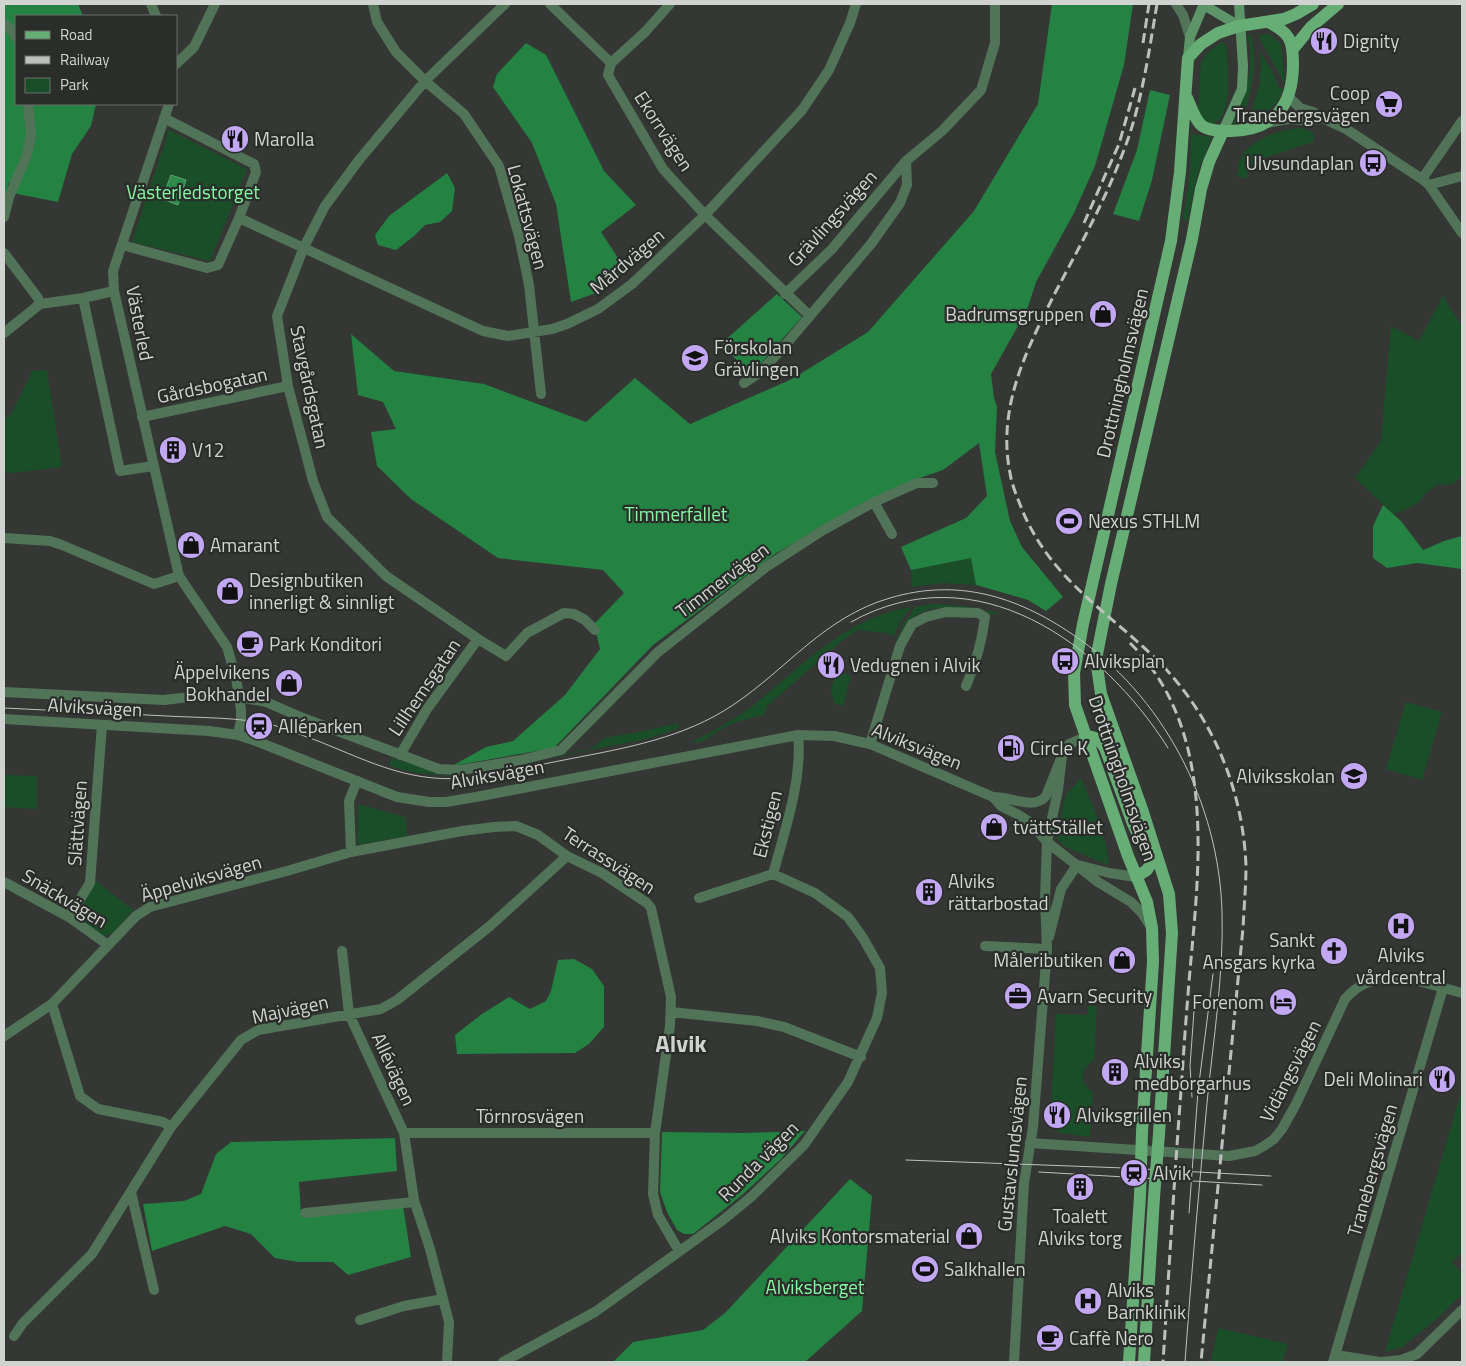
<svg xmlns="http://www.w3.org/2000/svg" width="1466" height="1366" viewBox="0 0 1466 1366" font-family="'Titillium Web',sans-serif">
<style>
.green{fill:#1a4e29}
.forest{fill:#248242}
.water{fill:#2e8a4a;stroke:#5fa072}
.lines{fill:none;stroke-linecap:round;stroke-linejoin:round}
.minor{stroke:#517358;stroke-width:10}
.tertiary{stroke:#517358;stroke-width:10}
.secondary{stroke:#5d9569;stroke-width:10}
.primary{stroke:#66ae76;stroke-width:12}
.tram{stroke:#bec0be;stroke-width:1}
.rail{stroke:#bec0be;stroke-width:3;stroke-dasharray:10 5;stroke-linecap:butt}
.primary-bridge{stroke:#66ae76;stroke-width:12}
.labels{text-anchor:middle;stroke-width:4.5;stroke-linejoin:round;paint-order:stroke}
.poi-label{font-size:19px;fill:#d1d3d1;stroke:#2a2d2a;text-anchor:start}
.street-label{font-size:19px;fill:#d1d3d1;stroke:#2a2d2a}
.park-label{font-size:19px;fill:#85f8a2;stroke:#2a2d2a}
.district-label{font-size:24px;font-weight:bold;fill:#d1d3d1;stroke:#2a2d2a}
</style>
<rect width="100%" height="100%" fill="#343734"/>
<path class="green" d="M1269 34 1281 44 1285 81H1283L1258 35Z
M1251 35C1259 66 1250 93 1242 123L1232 125C1245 94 1255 70 1248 36Z
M1223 41 1227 48C1227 68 1234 113 1214 124L1204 121 1198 111 1201 63 1207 53Z
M1260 51 1273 72 1279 88H1283C1279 106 1265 114 1250 121 1251 109 1256 98 1259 86 1261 75 1261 63 1260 51Z
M1298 128C1307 129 1318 131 1313 142L1259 160 1252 165 1246 179 1237 176C1238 169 1239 162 1242 156 1252 139 1280 130 1298 128Z
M169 130 247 169 210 261 132 242Z
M1191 134 1212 137 1198 172 1187 221 1183 220 1190 173Z
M1443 296 1462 327V472C1457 484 1452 486 1439 484L1427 492 1418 503 1405 510 1393 514 1355 478 1381 441 1391 326 1419 341Z
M47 370 62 467 13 473 4 472V420L12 413 32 371Z
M971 558 976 585 943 583 912 587 911 570Z
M933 604 962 606 1001 613 990 615 988 612C964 607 925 601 907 623 902 628 901 638 896 642L903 624 913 612 914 607Z
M911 607 900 622 894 636 886 633 858 630 842 641 766 707 765 715C751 718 736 721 723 728 713 733 704 746 691 742 712 732 732 721 751 707 800 668 846 617 911 607Z
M837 671 851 676 843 706 834 703 831 690Z
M1406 702 1442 712 1422 780 1386 769Z
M678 723 679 728 647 739 467 774C440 776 414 775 389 765L392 758 435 771 475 770 591 749 604 738 644 731Z
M4 775 37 776V809L4 807Z
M1081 778 1103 831 1109 863 1107 865 1064 846 1059 841 1056 834 1066 795Z
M358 804 405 817 407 836 357 845Z
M96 881 133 910 113 933 103 936 82 921 79 913Z
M1088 1006H1097L1094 1060C1081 1068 1078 1084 1093 1092L1090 1137 1060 1133 1053 1126 1068 1110 1062 1104 1056 1109 1051 1103 1056 1014 1088 1015Z
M1462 1089V1252L1452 1262 1462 1274V1294L1439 1317 1402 1347 1385 1352Z
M1218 1328 1288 1344 1282 1362H1211Z"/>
<path class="forest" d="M4 4H78L83 16H16V104H96L91 126 72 154 58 202 17 194 9 182 4 200Z
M1052 4H1133L1124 65 1095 166 1074 213 1036 282 1027 310 991 374 994 398 997 407 995 452 1010 521 1022 547 1063 597 1046 611 1028 600 976 585 971 558 911 570 901 547 966 518 987 496 979 443 943 470 917 479 871 499 775 554 653 645 554 748 452 766 486 747 513 741 565 695 600 649 594 624 624 593 603 570 498 558 411 499 377 466 371 432 396 429 383 402 358 395 351 334 394 371 484 384 586 422 635 378 690 424 792 379 868 332 974 211 1038 104Z
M526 43 546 55 604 171 636 205 601 232 626 270 596 293 571 302 556 204 532 143 493 87 497 74Z
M1150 90 1170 95 1152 180 1139 221 1113 214 1137 150Z
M447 173 455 188 452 211 440 222 425 225 414 236 396 250 378 245 375 235 389 216Z
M777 294 802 317 755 370 748 374 722 343Z
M1383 505 1401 521 1423 550 1444 541 1462 536V569L1417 563 1387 568 1373 558V526Z
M574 959 592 969 604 986V1027L589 1044 575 1053 457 1054 455 1035 482 1014 509 997 530 1009 546 1001 551 991 558 960Z
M805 1131 780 1160 742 1195 693 1234H684L677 1230 667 1212 660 1192 662 1132 745 1133Z
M395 1138 397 1171 299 1182 301 1215 403 1206 411 1257 348 1275 333 1262H298L275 1258 251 1234 225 1226 152 1251 143 1204 184 1201 201 1194 216 1154 231 1142Z
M850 1179 872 1196 862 1311 805 1362H613L633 1342 703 1330 725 1313Z"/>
<path class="water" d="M171 175 186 180 178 205 162 199Z"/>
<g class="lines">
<path class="minor" d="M373 4 377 22 396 52 425 81 464 114 499 166 519 236 529 285 541 394
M505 4 425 81 359 160 325 206 304 247 277 316 288 386 313 481 327 517 386 576 478 639 506 656 527 633 564 613 574 614 585 620 595 630
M550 4 611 63 608 75 663 169 705 215 810 316
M4 24 9 28 16 37
M611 63 645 32 670 4
M176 64 194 47 215 4
M1289 97 1300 108 1313 112 1322 118 1346 129 1422 179 1429 185 1462 233
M1266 123 1289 119 1310 121 1322 118
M1422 179 1462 121
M1429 185 1462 176
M4 217 9 197 27 155 31 135 28 104
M239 218 483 331 508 336 552 329 567 324 598 309 632 284 705 215 802 110 829 70 850 23 856 4
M122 245 207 268 218 265 239 218 256 172 254 164 164 118
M4 253 38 298 40 304
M785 294 832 249 906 161 942 131 981 90 995 43V4
M83 298 120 471 153 466
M4 333 40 304 83 298 114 291
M744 383 759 373 781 350 871 244 900 203 907 185 906 161
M142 417 288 386
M874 502 892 534
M4 538 50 541 62 545 154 584 179 576
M4 692 164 700 215 694 239 697 266 702 303 718 439 769 461 770 521 760 561 750 658 652 766 567 820 532 874 502 917 483H933
M870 744 900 646 912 624 926 617 946 612 978 613 985 617C982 642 976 663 966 686
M400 755 427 709 478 639
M351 852 462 831 494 827 516 826 538 835 567 856 602 873 647 903 651 908 671 997 670 1026 655 1133 653 1194 658 1215 679 1251
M773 874C784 833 803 779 798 735
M4 882 69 917 108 945
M699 898 773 874
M69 917 90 883 102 725
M985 946 1047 949
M342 951 349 1014 404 1133 414 1200 430 1249 449 1322 447 1362
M52 1004 80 1096 98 1109 163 1122 171 1127 241 1040 258 1030 381 1009 397 1000 490 926 567 856
M671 1012 757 1021 784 1027 861 1057
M4 1036 52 1004 136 916 150 907 287 871 351 852 349 801 357 781
M404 1133H655
M1030 1143 1229 1156 1255 1151 1264 1146 1274 1139 1282 1129 1296 1104 1345 999C1377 962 1423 983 1462 993
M131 1192 154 1290
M305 1213 414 1202
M360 1320 404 1306 443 1299
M14 1336 23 1323 92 1254 171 1127
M1336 1355 1380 1362
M503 1362 595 1312 723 1220 751 1197 804 1145 848 1082 877 1018 882 993 880 968 863 938 848 917 815 893 773 874
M1333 1362 1443 988
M1382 1362 1401 1360 1417 1354 1462 1310"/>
<path class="tertiary" d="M151 4 156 16
M1176 4 1183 15 1190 37
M169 104 113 271 114 291 179 576 227 647 236 678 241 710V720L238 735
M4 719 209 731 238 735 256 741 397 797 429 802H446L476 797 798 735 834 736 870 744 993 797C1009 796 1034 811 1046 796L1062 756
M993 797 1001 806 1017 814 1031 823 1047 842 1098 882 1131 902 1142 913 1149 924
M1078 865 1109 873 1136 877
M1049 937 1061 889 1077 865
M1014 1362 1024 1183 1033 1127 1047 949 1045 898 1047 842 1058 790 1062 756 1069 744 1085 737"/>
<path class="secondary" d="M1204 5 1239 26
M1188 58 1190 37 1204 4
M1223 131 1242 89 1243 66 1239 4"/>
<path class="primary" d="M1293 49 1311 27 1338 4
M1187 98C1191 107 1194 118 1201 125 1208 131 1222 131 1231 131 1274 130 1293 106 1293 64 1293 40 1290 33 1268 22
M1085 737C1094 735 1100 740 1105 748L1133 824 1142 843 1149 852 1156 855
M1136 877 1147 870 1156 855
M1142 1132 1153 962 1152 928 1147 902 1128 856 1075 705 1074 673 1083 624 1171 241 1180 172 1188 58 1201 44 1218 33 1239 26 1284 19 1296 14 1313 4
M1159 1134 1172 933 1169 894 1142 809 1101 694 1096 659 1111 584 1192 239 1201 189 1209 162 1223 131
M1129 1362 1140 1196
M1144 1362 1154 1197"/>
<path class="tram" d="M851 622C976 552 1102 643 1168 748
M4 708C58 711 113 713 167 716 202 718 239 717 273 725 288 729 303 736 318 741 373 763 413 785 475 777 506 772 538 765 569 759 626 748 684 738 733 705 787 669 824 617 890 598 957 578 1016 596 1072 634 1163 695 1219 803 1222 912 1224 973 1213 1042 1207 1103 1199 1190 1191 1276 1185 1362
M1192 1097 1190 1066 1194 1011
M906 1160 1125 1168 1271 1176
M1039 1172 1262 1185
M1189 1213 1198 1091 1213 974"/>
<path class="rail" d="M1157 4C1148 57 1141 110 1120 160 1102 207 1077 251 1054 295 1026 351 997 408 1010 473 1012 486 1018 499 1023 512 1052 579 1104 609 1154 657 1210 711 1243 787 1246 866 1246 886 1244 907 1243 928L1201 1362
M1143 43 1149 4
M1084 223 1119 144 1135 88
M1130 643C1213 725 1201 853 1191 959 1187 1003 1184 1047 1181 1091 1174 1181 1169 1272 1163 1362"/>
<path class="primary-bridge" d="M1140 1196 1142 1132
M1154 1197 1159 1134"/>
</g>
<defs>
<symbol id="restaurant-disc" viewBox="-11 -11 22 22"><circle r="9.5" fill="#c2a8f2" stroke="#2a2d2a"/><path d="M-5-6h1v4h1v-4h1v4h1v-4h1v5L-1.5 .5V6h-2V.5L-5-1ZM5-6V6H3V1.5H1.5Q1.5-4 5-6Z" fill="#111"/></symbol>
<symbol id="supermarket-disc" viewBox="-11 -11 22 22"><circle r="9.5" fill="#c2a8f2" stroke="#2a2d2a"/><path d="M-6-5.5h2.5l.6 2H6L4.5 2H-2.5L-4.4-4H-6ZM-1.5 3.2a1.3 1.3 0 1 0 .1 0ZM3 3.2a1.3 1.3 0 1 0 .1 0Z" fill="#111"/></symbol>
<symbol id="bus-disc" viewBox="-11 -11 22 22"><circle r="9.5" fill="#c2a8f2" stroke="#2a2d2a"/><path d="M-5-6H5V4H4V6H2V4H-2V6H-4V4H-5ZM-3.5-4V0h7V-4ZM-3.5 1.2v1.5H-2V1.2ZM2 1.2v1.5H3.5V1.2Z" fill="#111"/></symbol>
<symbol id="shop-disc" viewBox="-11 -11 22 22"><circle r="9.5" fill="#c2a8f2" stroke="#2a2d2a"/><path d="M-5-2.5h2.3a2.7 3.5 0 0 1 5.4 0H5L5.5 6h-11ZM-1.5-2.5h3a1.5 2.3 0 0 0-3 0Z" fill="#111"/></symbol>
<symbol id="school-disc" viewBox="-11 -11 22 22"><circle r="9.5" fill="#c2a8f2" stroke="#2a2d2a"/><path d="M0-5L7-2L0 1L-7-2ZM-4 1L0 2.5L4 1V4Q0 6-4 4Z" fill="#111"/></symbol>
<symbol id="building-disc" viewBox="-11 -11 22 22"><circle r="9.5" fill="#c2a8f2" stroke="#2a2d2a"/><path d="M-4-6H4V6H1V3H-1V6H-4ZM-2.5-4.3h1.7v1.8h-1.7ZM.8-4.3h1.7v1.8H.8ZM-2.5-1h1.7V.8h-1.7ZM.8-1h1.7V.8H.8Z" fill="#111"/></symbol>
<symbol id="stadium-disc" viewBox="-11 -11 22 22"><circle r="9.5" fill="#c2a8f2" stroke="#2a2d2a"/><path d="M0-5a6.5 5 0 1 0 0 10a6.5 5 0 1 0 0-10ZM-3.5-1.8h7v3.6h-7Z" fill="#111"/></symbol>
<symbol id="cafe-disc" viewBox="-11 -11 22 22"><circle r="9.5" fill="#c2a8f2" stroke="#2a2d2a"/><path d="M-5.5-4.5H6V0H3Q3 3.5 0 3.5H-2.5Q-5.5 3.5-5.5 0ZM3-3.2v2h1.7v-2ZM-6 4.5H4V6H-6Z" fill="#111"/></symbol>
<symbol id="station-disc" viewBox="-11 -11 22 22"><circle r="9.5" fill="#c2a8f2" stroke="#2a2d2a"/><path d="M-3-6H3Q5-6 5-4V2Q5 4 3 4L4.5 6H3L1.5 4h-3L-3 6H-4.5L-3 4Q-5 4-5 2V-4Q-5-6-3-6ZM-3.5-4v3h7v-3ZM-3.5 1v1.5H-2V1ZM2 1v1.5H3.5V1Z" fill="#111"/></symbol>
<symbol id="fuel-disc" viewBox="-11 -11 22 22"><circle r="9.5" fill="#c2a8f2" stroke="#2a2d2a"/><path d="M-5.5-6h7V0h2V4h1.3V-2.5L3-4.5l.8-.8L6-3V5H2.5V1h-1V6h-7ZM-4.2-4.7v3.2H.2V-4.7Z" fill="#111"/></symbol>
<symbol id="hospital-disc" viewBox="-11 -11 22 22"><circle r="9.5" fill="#c2a8f2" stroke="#2a2d2a"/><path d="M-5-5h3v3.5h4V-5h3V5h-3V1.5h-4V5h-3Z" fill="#111"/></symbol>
<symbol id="church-disc" viewBox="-11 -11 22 22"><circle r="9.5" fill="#c2a8f2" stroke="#2a2d2a"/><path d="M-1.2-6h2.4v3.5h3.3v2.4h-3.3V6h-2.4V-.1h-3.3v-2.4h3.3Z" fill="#111"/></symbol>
<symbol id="office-disc" viewBox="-11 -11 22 22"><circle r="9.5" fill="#c2a8f2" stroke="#2a2d2a"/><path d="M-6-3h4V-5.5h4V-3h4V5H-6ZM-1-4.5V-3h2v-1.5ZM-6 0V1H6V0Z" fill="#111"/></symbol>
<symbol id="hotel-disc" viewBox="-11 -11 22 22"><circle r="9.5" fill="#c2a8f2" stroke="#2a2d2a"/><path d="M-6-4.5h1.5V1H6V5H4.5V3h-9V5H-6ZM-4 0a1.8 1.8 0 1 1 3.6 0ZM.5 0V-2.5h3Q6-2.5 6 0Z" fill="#111"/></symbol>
</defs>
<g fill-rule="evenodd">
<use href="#restaurant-disc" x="1308" y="25" width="32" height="32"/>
<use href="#supermarket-disc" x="1373" y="88" width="32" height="32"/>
<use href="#restaurant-disc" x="219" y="123" width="32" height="32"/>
<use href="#bus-disc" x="1357" y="147" width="32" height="32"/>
<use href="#shop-disc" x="1087" y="298" width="32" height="32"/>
<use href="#school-disc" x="679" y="342" width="32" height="32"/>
<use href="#building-disc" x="157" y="434" width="32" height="32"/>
<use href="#stadium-disc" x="1053" y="505" width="32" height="32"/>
<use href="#shop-disc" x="175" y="529" width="32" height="32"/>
<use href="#shop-disc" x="214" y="575" width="32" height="32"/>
<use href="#cafe-disc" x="234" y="628" width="32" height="32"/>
<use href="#bus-disc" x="1049" y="645" width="32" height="32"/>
<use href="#restaurant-disc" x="815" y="649" width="32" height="32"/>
<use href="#shop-disc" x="273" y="667" width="32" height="32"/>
<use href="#station-disc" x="243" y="710" width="32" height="32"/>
<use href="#fuel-disc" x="995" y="732" width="32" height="32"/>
<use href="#school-disc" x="1338" y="760" width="32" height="32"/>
<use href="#shop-disc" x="978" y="811" width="32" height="32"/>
<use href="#building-disc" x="913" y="876" width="32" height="32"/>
<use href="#hospital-disc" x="1385" y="910" width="32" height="32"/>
<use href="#church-disc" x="1318" y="935" width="32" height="32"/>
<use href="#shop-disc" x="1106" y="944" width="32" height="32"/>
<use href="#office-disc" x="1002" y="980" width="32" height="32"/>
<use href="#hotel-disc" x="1267" y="986" width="32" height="32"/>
<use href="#building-disc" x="1099" y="1056" width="32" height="32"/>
<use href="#restaurant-disc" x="1426" y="1063" width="32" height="32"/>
<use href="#restaurant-disc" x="1041" y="1099" width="32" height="32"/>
<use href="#station-disc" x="1118" y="1157" width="32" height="32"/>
<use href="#building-disc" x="1064" y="1171" width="32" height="32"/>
<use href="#shop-disc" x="953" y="1220" width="32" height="32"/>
<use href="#stadium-disc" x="909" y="1253" width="32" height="32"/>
<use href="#hospital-disc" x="1072" y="1285" width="32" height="32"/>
<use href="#cafe-disc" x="1034" y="1322" width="32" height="32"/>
</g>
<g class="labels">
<g class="poi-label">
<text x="1343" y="48">Dignity</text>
<text x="1370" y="100" text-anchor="end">Coop<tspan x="1370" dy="22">Tranebergsvägen</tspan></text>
<text x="254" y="146">Marolla</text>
<text x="1354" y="170" text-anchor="end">Ulvsundaplan</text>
<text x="1084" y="321" text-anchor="end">Badrumsgruppen</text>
<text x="714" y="354">Förskolan<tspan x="714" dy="22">Grävlingen</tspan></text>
<text x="192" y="457">V12</text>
<text x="1088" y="528">Nexus STHLM</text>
<text x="210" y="552">Amarant</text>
<text x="249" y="587">Designbutiken<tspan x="249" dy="22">innerligt &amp; sinnligt</tspan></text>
<text x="269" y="651">Park Konditori</text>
<text x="1084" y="668">Alviksplan</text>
<text x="850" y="672">Vedugnen i Alvik</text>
<text x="270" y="679" text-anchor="end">Äppelvikens<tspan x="270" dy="22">Bokhandel</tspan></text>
<text x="278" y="733">Alléparken</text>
<text x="1030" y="755">Circle K</text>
<text x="1335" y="783" text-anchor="end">Alviksskolan</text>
<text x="1013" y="834">tvättStället</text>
<text x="948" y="888">Alviks<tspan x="948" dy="22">rättarbostad</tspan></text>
<text x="1315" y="947" text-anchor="end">Sankt<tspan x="1315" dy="22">Ansgars kyrka</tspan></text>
<text x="1401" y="962" text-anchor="middle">Alviks<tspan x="1401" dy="22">vårdcentral</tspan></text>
<text x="1103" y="967" text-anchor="end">Måleributiken</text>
<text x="1037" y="1003">Avarn Security</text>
<text x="1264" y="1009" text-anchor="end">Forenom</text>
<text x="1134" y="1068">Alviks<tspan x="1134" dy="22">medborgarhus</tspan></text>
<text x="1423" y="1086" text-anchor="end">Deli Molinari</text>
<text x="1076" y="1122">Alviksgrillen</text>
<text x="1153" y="1180">Alvik</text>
<text x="1080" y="1223" text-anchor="middle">Toalett<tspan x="1080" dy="22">Alviks torg</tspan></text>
<text x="950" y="1243" text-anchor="end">Alviks Kontorsmaterial</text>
<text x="944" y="1276">Salkhallen</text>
<text x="1107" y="1297">Alviks<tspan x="1107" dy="22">Barnklinik</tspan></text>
<text x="1069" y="1345">Caffè Nero</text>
</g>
<g class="street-label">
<text transform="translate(664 131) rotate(57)" y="7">Ekorrvägen</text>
<text transform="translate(528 217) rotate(75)" y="7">Lokattsvägen</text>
<text transform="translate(832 218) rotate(-48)" y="7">Grävlingsvägen</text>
<text transform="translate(627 261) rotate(-40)" y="7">Mårdvägen</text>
<text transform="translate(140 323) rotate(79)" y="7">Västerled</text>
<text transform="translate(1122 373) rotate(-77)" y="7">Drottningholmsvägen</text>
<text transform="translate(212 385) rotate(-12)" y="7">Gårdsbogatan</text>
<text transform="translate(310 387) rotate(78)" y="7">Stavgårdsgatan</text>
<text transform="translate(722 580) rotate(-37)" y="7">Timmervägen</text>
<text transform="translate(424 687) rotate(-56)" y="7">Lillhemsgatan</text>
<text transform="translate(95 707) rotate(3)" y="7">Alviksvägen</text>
<text transform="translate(917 746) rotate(22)" y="7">Alviksvägen</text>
<text transform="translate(497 774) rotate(-10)" y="7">Alviksvägen</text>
<text transform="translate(1123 778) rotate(71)" y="7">Drottningholmsvägen</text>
<text transform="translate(77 823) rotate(-86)" y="7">Slättvägen</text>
<text transform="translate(767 824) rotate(-76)" y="7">Ekstigen</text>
<text transform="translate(609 860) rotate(33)" y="7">Terrassvägen</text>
<text transform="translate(201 878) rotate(-16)" y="7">Äppelviksvägen</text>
<text transform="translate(65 898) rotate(31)" y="7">Snäckvägen</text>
<text transform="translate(290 1009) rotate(-12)" y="7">Majvägen</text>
<text transform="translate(394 1069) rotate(65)" y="7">Allévägen</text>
<text transform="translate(1290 1071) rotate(-63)" y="7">Vidängsvägen</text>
<text x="530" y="1123">Törnrosvägen</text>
<text transform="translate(1012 1154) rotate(-84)" y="7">Gustavslundsvägen</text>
<text transform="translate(758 1161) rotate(-45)" y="7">Runda vägen</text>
<text transform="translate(1372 1170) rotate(-74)" y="7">Tranebergsvägen</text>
</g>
<g class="park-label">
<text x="193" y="199">Västerledstorget</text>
<text x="676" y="521">Timmerfallet</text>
<text x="815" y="1294">Alviksberget</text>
</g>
<g class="district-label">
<text x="681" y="1052">Alvik</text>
</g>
</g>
<rect width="1466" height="1366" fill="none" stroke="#d1d3d1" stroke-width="10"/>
<rect x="15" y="15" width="162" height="90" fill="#2a2d2a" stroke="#6d6f6d"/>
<rect x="25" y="31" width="25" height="8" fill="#66ae76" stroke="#6d6f6d"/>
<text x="60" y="40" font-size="15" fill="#d1d3d1">Road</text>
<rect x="25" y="56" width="25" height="8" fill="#bec0be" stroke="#6d6f6d"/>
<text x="60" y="65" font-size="15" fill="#d1d3d1">Railway</text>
<rect x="25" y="78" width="25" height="15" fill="#1a4e29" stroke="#6d6f6d"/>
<text x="60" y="90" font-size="15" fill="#d1d3d1">Park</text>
</svg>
